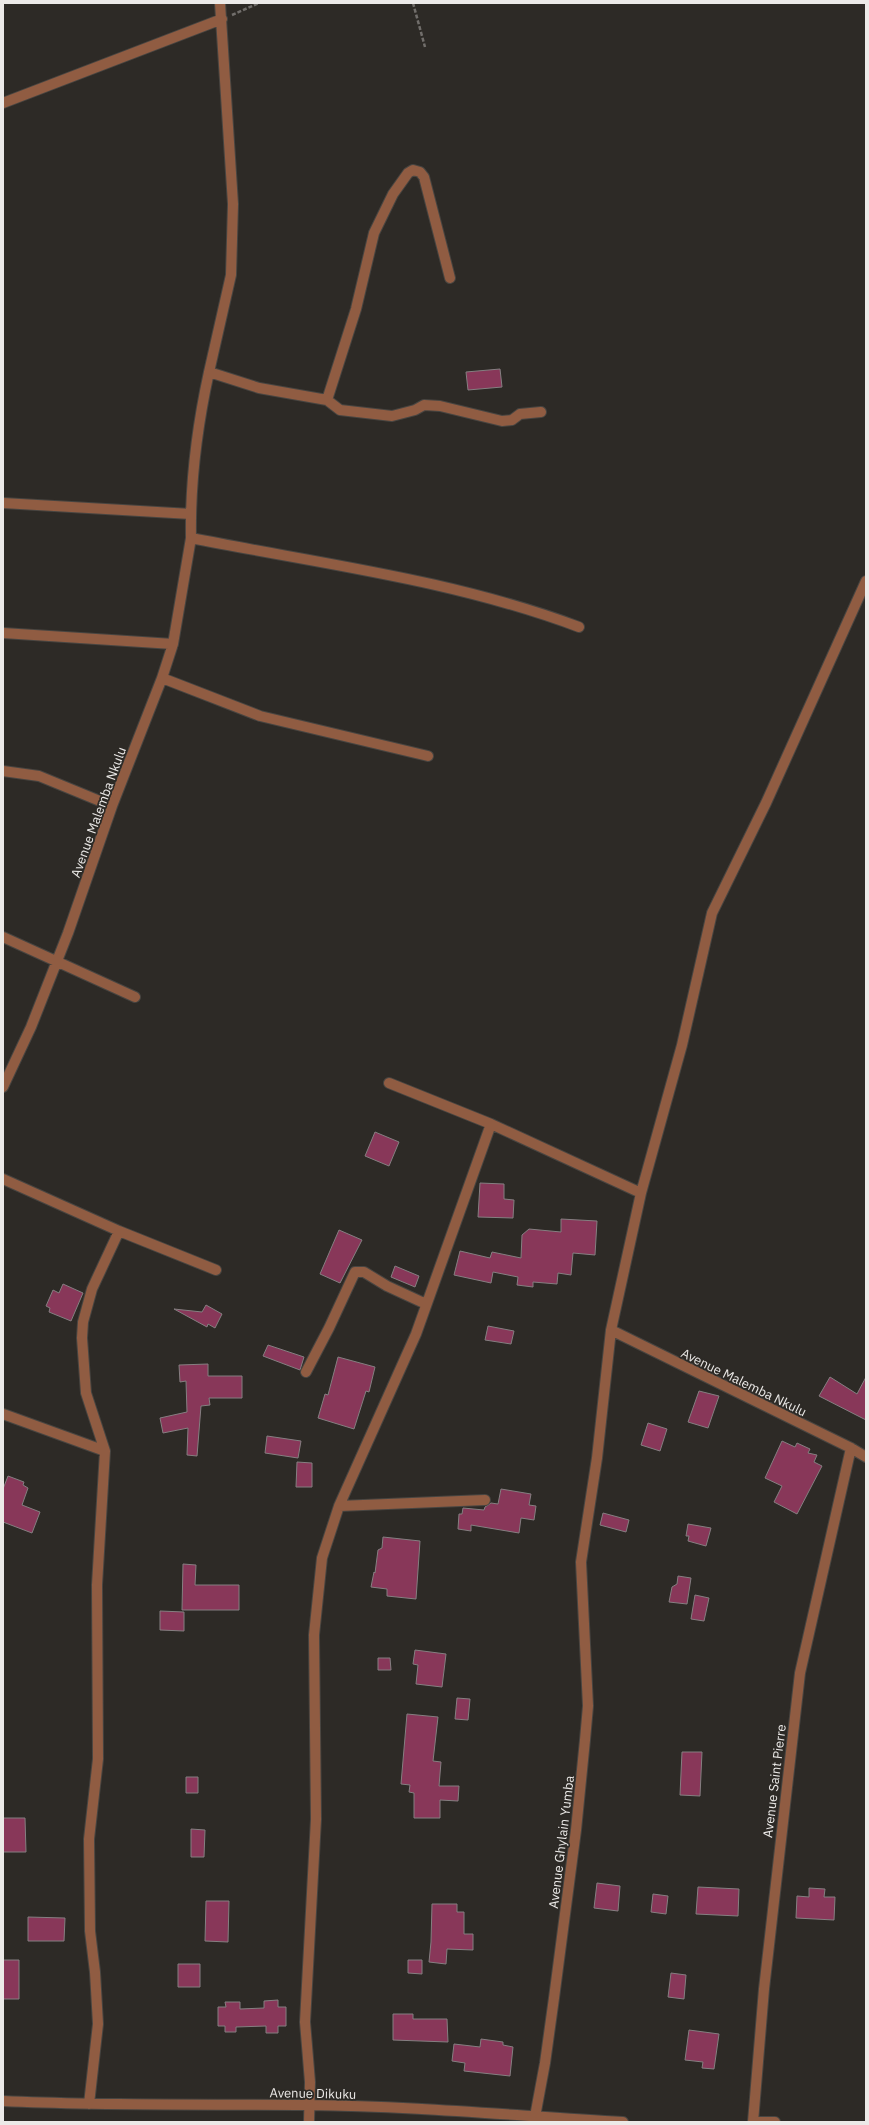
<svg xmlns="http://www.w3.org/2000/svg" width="869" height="2125" viewBox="0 0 869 2125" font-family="'IBM Plex Sans',sans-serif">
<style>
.building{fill:#883759;stroke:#857f81}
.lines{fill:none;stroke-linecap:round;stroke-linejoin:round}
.minor-casing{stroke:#484541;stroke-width:12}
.path{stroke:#716e6b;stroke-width:2.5;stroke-dasharray:4 2;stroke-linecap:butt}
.minor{stroke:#905c42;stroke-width:10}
.labels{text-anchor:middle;stroke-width:3.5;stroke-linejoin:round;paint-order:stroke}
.street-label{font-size:13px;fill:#eceae8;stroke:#2d2a26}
</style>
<rect width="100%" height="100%" fill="#2d2a26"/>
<path class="building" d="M500 369 502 387 468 390 466 372Z
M375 1132 399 1142 389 1166 365 1156Z
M480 1183 504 1184V1199L514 1200 513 1218 478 1217Z
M561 1219 597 1221 595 1255 573 1253 571 1275 558 1273 557 1284 533 1282V1287L517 1285 518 1277 493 1272 491 1283 454 1275 460 1251 490 1258 492 1252 521 1258 522 1235 529 1229 561 1232Z
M339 1230 362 1240 340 1283 320 1274Z
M395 1266 419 1276 415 1287 391 1277Z
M63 1284 83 1293 71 1321 49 1312 50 1308 46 1306 53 1290 59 1293Z
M206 1305 222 1314 215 1328 208 1324 207 1327 174 1309 202 1312Z
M488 1326 514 1331 511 1344 485 1340Z
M268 1345 304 1357 300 1370 263 1356Z
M338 1357 375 1367 369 1392 366 1391 354 1429 318 1418 325 1394 328 1395Z
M208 1364V1376H242V1398H209L210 1405 201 1406 197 1456 187 1455 188 1428 163 1433 160 1418 187 1412 186 1381 180 1382 179 1365Z
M830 1377 857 1394 866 1377V1420L819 1396Z
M699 1391 719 1396 708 1428 688 1422Z
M648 1423 667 1429 660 1451 641 1445Z
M267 1436 301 1441 298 1458 265 1453Z
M782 1441 795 1447 797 1443 810 1449 808 1453 817 1455 814 1462 822 1466 797 1514 774 1502 782 1486 765 1478Z
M297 1462 312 1463V1487H296Z
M8 1476 24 1482 23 1485 28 1488 22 1505 40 1512 32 1533 3 1522V1489Z
M501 1489 531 1494 529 1505 536 1506 534 1520 521 1518 519 1533 471 1525V1531L458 1529 459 1514H462L463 1508 484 1510 485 1507 491 1503 498 1504Z
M603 1513 629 1520 626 1532 600 1525Z
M688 1524 711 1528 706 1546 688 1541 689 1536H686Z
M383 1537 420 1541 416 1599 387 1596V1589L371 1587 374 1572 375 1573 378 1550 382 1548Z
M183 1564 196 1565 195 1585H239V1610H182Z
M678 1576 691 1578 687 1604 669 1602 672 1587 677 1584Z
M695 1595 709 1598 704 1621 691 1619Z
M160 1611 184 1612V1631L160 1630Z
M415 1650 446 1654 442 1687 416 1684 418 1665 413 1664Z
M378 1658H390L391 1670H378Z
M457 1698 470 1699 468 1720 455 1719Z
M407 1714 438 1717 433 1761 441 1762 439 1786H459L458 1801 440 1800V1818H414V1793L409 1792 410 1785 401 1784Z
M682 1752H702L700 1796 680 1795Z
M186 1777H198V1793H186Z
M3 1818H25L26 1852H3Z
M191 1829 205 1830 204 1857H191Z
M597 1883 620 1886 618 1911 594 1908Z
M698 1887 739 1889 738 1916 696 1914Z
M809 1888 825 1889 824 1897H835L834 1920 796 1918 797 1896 809 1897Z
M653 1894 668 1896 666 1914 651 1912Z
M206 1901H229L228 1942 205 1941Z
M432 1904H457V1912H464V1934H473V1950L447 1949 446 1964 429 1962 431 1942Z
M28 1917 65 1918 64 1941H28Z
M3 1960H19V1999H3Z
M408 1960H422V1974L408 1973Z
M178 1964H200V1987H178Z
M671 1973 686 1975 684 1999 668 1997Z
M278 2000V2007H286V2026H278V2033H266V2026L236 2027V2032H225V2026H218V2007H226L225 2002H240V2009L264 2008V2001Z
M393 2014H413V2019H447L448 2042 393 2040Z
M689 2030 719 2034 714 2069 702 2068 703 2062 685 2060Z
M481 2039 503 2042V2045L513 2047 510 2076 464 2071 465 2063 452 2061 454 2044 480 2047Z"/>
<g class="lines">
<defs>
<path id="minor" d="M220 3 233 204 231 275 209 372 259 388 327 400 340 410 392 416 415 410 424 405 440 406 502 421 512 420 520 414 541 412
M3 103 222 19
M209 372C197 427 190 482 191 538 322 564 454 580 579 627
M327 400 356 309 374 233 393 194 408 173 413 170 420 172 424 177 450 278
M3 503 191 514
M3 633 173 644
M162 678 260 716 428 756
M3 771 39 776 112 806
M3 937 135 997
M389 1083 491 1124 641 1193
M3 1087 31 1027 68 933 112 806 162 678 173 644 191 538
M3 1179 119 1231 92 1289 83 1322 82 1338 86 1393 105 1451 97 1585 98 1759 89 1839 90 1931 95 1972 98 2024 89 2104
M119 1231 216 1270
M611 1330 851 1448 866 1457
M306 1372 329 1328 355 1272H364L387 1286 426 1304
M3 1414 105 1451
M339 1506 485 1500
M3 2101C105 2106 207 2104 308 2105 414 2106 518 2116 623 2122
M309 2122 310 2082 305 2022 316 1819 314 1635 322 1558 339 1506 416 1334 491 1124
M534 2122 545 2063 554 1998 576 1830 585 1740 588 1706 581 1562 597 1458 611 1330 641 1193 682 1045 712 913 766 803 866 581
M753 2122 764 1989 800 1673 851 1448
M755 2122H775"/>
</defs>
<use href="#minor" class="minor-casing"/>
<path class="path" d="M413 3 425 47
M232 15 259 3"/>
<use href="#minor" class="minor"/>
</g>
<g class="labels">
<g class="street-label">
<text transform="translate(98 812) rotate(-70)" y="5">Avenue Malemba Nkulu</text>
<text transform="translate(744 1382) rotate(26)" y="5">Avenue Malemba Nkulu</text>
<text transform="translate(774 1781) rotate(-83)" y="5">Avenue Saint Pierre</text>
<text transform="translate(561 1842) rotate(-83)" y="5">Avenue Ghylain Yumba</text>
<text transform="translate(313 2093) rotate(1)" y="5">Avenue Dikuku</text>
</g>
</g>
<rect width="869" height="2125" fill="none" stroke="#eceae8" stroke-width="8"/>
</svg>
